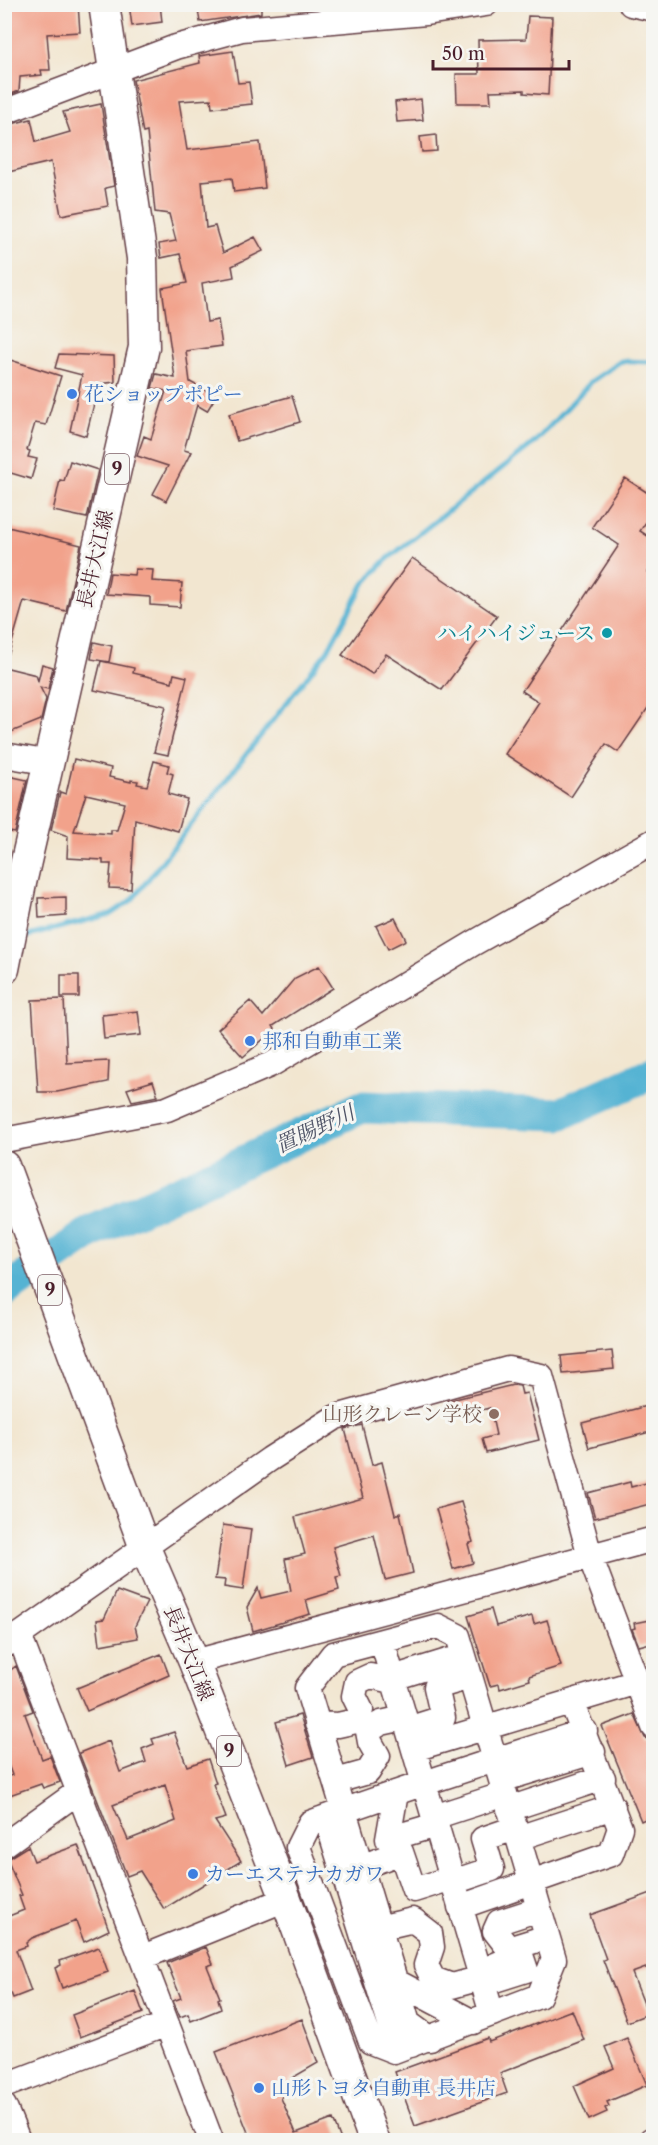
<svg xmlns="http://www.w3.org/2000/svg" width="658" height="2145" viewBox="0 0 658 2145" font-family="'Libre Caslon Text','Noto Serif JP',serif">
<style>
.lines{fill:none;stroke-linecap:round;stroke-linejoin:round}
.stream{stroke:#55b3d3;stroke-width:5}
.river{stroke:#55b3d3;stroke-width:33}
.building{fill:#f2a28b;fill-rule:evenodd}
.minor-casing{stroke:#633d44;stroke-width:27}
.major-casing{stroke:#633d44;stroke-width:33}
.minor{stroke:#fff;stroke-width:24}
.major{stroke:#fff;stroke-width:30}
.shop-dot{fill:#3f7fe0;stroke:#f6f6f2;stroke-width:2}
.culture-dot{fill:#0f9aa8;stroke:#f6f6f2;stroke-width:2}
.education-dot{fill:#8d6e63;stroke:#f6f6f2;stroke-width:2}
.labels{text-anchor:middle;stroke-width:6;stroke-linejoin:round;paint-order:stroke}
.shield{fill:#f6f6f2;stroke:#7e6067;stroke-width:1.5}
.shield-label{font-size:18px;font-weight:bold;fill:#4a1f2b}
.shop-label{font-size:20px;fill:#366cbe;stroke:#f6f6f2;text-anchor:start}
.street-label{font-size:20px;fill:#4a1f2b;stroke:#f6f6f2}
.culture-label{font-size:20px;fill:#0d838f;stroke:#f6f6f2;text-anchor:end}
.education-label{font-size:20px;fill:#785e54;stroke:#f6f6f2;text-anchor:end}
.water-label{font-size:21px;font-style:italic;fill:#4e5366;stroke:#f6f6f2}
</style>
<rect width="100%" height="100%" fill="#f6f6f2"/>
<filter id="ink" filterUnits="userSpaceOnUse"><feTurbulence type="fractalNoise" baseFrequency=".0167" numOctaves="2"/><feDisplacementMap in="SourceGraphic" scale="12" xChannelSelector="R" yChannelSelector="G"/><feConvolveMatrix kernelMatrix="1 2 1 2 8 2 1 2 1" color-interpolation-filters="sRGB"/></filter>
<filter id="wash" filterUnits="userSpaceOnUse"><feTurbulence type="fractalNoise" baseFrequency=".008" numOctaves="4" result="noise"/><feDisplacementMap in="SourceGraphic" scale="24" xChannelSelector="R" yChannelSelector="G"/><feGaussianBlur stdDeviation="1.35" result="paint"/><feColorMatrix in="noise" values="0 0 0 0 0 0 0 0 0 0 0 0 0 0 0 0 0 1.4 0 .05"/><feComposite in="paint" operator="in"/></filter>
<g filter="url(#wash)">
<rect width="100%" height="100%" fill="#f2e6d0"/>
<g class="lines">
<path class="stream" d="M21 938 111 914 132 900 328 650 364 584 385 561 535 442 592 381 621 361 654 362"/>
<path class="river" d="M4 1292 91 1232 362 1107 560 1114 654 1072"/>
</g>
<g id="blocks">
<path class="building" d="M4 4H78L80 32 47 34 50 70H41L42 75 20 77 19 91 4 97V75L10 76Z
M129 4H160L162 22 132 26Z
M197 4H261V13L200 22Z
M528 16 552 17 548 95 524 93V90L490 91 491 103H457L456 74H479L478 40 526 39Z
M233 51 238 83 249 82 252 104 212 108 211 99 179 101 187 150 260 142 265 188 234 192 232 178 202 181 206 228 215 226 223 253 255 237 263 251 232 266 234 277 202 283 207 322 218 320 222 346 186 351 190 382 216 396 207 411 197 405 184 450 191 452 166 501 153 494 168 466 137 456 144 436 151 439 166 391 152 388 156 374 175 378 162 288 187 283 180 254 161 258 159 244 176 241 169 214 155 212 147 132 143 133 133 80 200 63 199 56Z
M421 99 423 120 397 122 395 102Z
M101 104 114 186 105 188 108 206 61 215 51 162 4 173V126L31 119 36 142 70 132 63 112Z
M436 135 437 151 422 152 420 137Z
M59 354 114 356 115 382 99 384 86 436 70 431 82 375 55 368Z
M4 358 61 376 46 425 35 423 27 450 30 451 28 457 37 459 31 479 4 471Z
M292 396 300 422 237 441 229 414Z
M70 461 98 470 87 518 53 511 60 480 64 481Z
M625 478 654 497V510L640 531 654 540V563L648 572 654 576V699L618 752 606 744 571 797 505 754 539 702 522 691 619 545 592 527Z
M4 526 81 545 66 611 24 601 9 653 4 652Z
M412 558 497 616 442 690 386 654 372 674 342 655Z
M135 569 153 570 152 581 182 583 180 607 150 605V597L106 594 110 573 134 575Z
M94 642 112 646 109 662 91 659Z
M101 661 134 668 133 673 172 682 174 674 187 677 168 755 154 752 166 706 94 690Z
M42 664 53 667 48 689 40 687 46 699 41 720 4 735V667L36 675 38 681Z
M74 759 111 768 109 777 131 782V780L138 781 137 784 147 786 154 761 169 765 167 772 173 774 168 794 187 799 178 831 135 819 131 889 109 888 111 864H103V860L67 858 68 836 51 830 60 792 66 794ZM86 794 125 803 117 830H111V834L74 831Z
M4 775 27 780 15 833 4 831Z
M66 897V916L39 918 38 898Z
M395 918 406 940 388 949 376 926Z
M319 966 333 988 273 1026 275 1029 243 1057 218 1029 250 1001 263 1016 295 978Z
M61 975H79V997H61Z
M64 999 67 1063 109 1061 108 1082 57 1092H38L32 1000Z
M138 1011 141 1035 104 1039 102 1015Z
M153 1081 158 1096 132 1101 127 1089Z
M612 1351 614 1369 563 1374 561 1356Z
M513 1385 520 1386 522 1394 527 1393 539 1440 486 1453 482 1439 496 1435 490 1408 451 1417 447 1401Z
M654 1404V1431L589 1448 582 1423Z
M362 1425 372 1465 382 1462 395 1515 400 1513 413 1573 385 1580 374 1535 333 1547 341 1576 336 1577 339 1590 306 1600 310 1614 253 1631 247 1607 258 1588 261 1598 291 1591 285 1559 305 1554 295 1517 363 1498 345 1429Z
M654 1481V1503L595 1518 588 1493 630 1482 631 1487Z
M461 1502 473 1542 468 1544 473 1563 453 1569 436 1509Z
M223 1525 251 1529 243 1590 224 1587 225 1580 215 1579Z
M117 1591 147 1602 135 1626 138 1638 100 1645 97 1620 104 1619Z
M491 1609 496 1626 532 1616 534 1624 547 1620 561 1666 529 1676 530 1680 500 1689 499 1684 490 1686 468 1616Z
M654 1619V1642L639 1646 632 1629 635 1628 634 1623Z
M161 1654 169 1675 87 1711 77 1688Z
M16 1666 33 1711 25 1714 42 1759 50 1756 60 1782 43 1788 41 1784 4 1797V1778L12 1775 4 1754V1675Z
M634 1714 645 1738 654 1741V1748H648L654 1763V1815L641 1821 602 1726Z
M300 1715 313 1757 289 1765 276 1722Z
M174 1732 187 1766 208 1759 216 1783 213 1784 226 1818 215 1821 241 1861 164 1909 140 1871 127 1876 79 1753 109 1741 120 1772 146 1762 142 1749 154 1744 152 1739ZM165 1785 176 1821 128 1840 113 1805Z
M78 1845 109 1930 84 1942 76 1921 32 1938 26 1943 27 1946 16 1950 31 1991 13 1998 11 1993 4 1995V1918L24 1910 19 1896 22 1895 7 1859 28 1846 34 1861Z
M654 1892V1965L632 1973 648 2014 627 2022 603 1960 606 1959 590 1915Z
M99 1947 108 1972 62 1988 55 1968 61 1965 60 1961Z
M206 1947 213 1964 207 1966 220 1998 218 1999 221 2009 191 2021 188 2014 180 2017 173 2001 181 1998 167 1963Z
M135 1991 143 2013 80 2037 72 2015Z
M572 2010 584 2040 500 2073 507 2093 415 2126 395 2072 488 2038 489 2042Z
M302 2019 318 2063 292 2078 281 2098 296 2133 333 2119 341 2140H251L216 2052Z
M627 2038 647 2085 607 2102 609 2106 605 2108 607 2112 589 2120 574 2086 614 2068 605 2047Z"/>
</g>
</g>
<g filter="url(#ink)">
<use href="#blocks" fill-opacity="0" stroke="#633d44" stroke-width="1.5"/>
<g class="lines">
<defs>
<path id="minor" d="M631 4 654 9
M4 112 176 47 242 29 426 13 486 4
M4 755 51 763
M4 1140 167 1109 272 1064 474 943 654 841
M19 1635 211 2140
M382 1641 492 2014
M4 1646 270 1459 336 1417 508 1369 541 1376 590 1556 654 1727
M194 1662 654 1539
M393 1678 464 1656
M317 1724 338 1725 356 1721 361 1710 354 1696 357 1682 370 1676 393 1681
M408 1729 443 1718 436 1687 470 1677
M414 1749 637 1682
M501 1780 593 1752
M336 1781 368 1772 378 1756 370 1742 368 1731 381 1723 404 1718
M396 1793 388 1839 436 1825
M509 1809 603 1778
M326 1817 393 2034 411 2045
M434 1817 505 1794
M518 1838 613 1807
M4 1845 79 1791
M361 1867 401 1852 414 1890 452 1878
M453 1882 492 1869 483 1839 515 1828
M460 1907 611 1854 620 1828 572 1703
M379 1928 413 1920 430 1933 432 1947 426 1965 433 1979 452 1986 481 1978
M143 1957 286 1899
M479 1972 507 1960 509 1949 495 1931 499 1922 539 1909
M395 1981 473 2022
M488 1982 526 1970 518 1946 547 1937
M430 2039 408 2023 307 1688 333 1654 438 1626 458 1636C472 1684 487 1732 501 1780L554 1959 539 1996 394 2051 371 2042 298 1847 310 1823C401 1789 493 1761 585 1731
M4 2086 167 2024
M4 2106 18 2140
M651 2140 654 2139"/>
<path id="major" d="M4 969 21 883 144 347 142 258 104 4
M4 1166 145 1548 194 1662 286 1899 374 2140"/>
</defs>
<use href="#minor" class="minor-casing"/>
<use href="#major" class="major-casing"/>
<use href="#minor" class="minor"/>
<use href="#major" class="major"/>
</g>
</g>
<g class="shop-dot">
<circle cx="72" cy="394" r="6"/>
<circle cx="250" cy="1041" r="6"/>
<circle cx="193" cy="1874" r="6"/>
<circle cx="259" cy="2088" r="6"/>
</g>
<circle class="culture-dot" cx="607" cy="633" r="6"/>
<circle class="education-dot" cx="494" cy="1414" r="6"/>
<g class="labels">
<g class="shield">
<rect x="105" y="454" width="24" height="30" rx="4.5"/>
<rect x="38" y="1275" width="24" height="30" rx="4.5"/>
<rect x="217" y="1736" width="24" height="30" rx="4.5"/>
</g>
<g class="shield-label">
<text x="117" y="475">9</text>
<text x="50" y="1296">9</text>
<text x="229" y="1757">9</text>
</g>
<g class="shop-label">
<text x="84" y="401">花ショップポピー</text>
<text x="262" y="1048">邦和自動車工業</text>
<text x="205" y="1881">カーエステナカガワ</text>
<text x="271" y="2095">山形トヨタ自動車 長井店</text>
</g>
<g class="street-label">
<text transform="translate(95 559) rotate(-77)" y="7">長井大江線</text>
<text transform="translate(189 1653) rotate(68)" y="7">長井大江線</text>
</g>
<g class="culture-label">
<text x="595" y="640">ハイハイジュース</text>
</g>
<g class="education-label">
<text x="482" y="1421">山形クレーン学校</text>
</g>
<g class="water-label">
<text transform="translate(315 1129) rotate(-25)" y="7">置賜野川</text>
</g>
</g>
<rect width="658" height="2145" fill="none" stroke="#f6f6f2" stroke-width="24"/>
<path d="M433 60v9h136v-9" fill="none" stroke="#4a1f2b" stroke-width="3"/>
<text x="442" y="60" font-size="18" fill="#4a1f2b" stroke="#f6f6f2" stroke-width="4.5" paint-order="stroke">50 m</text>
</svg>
